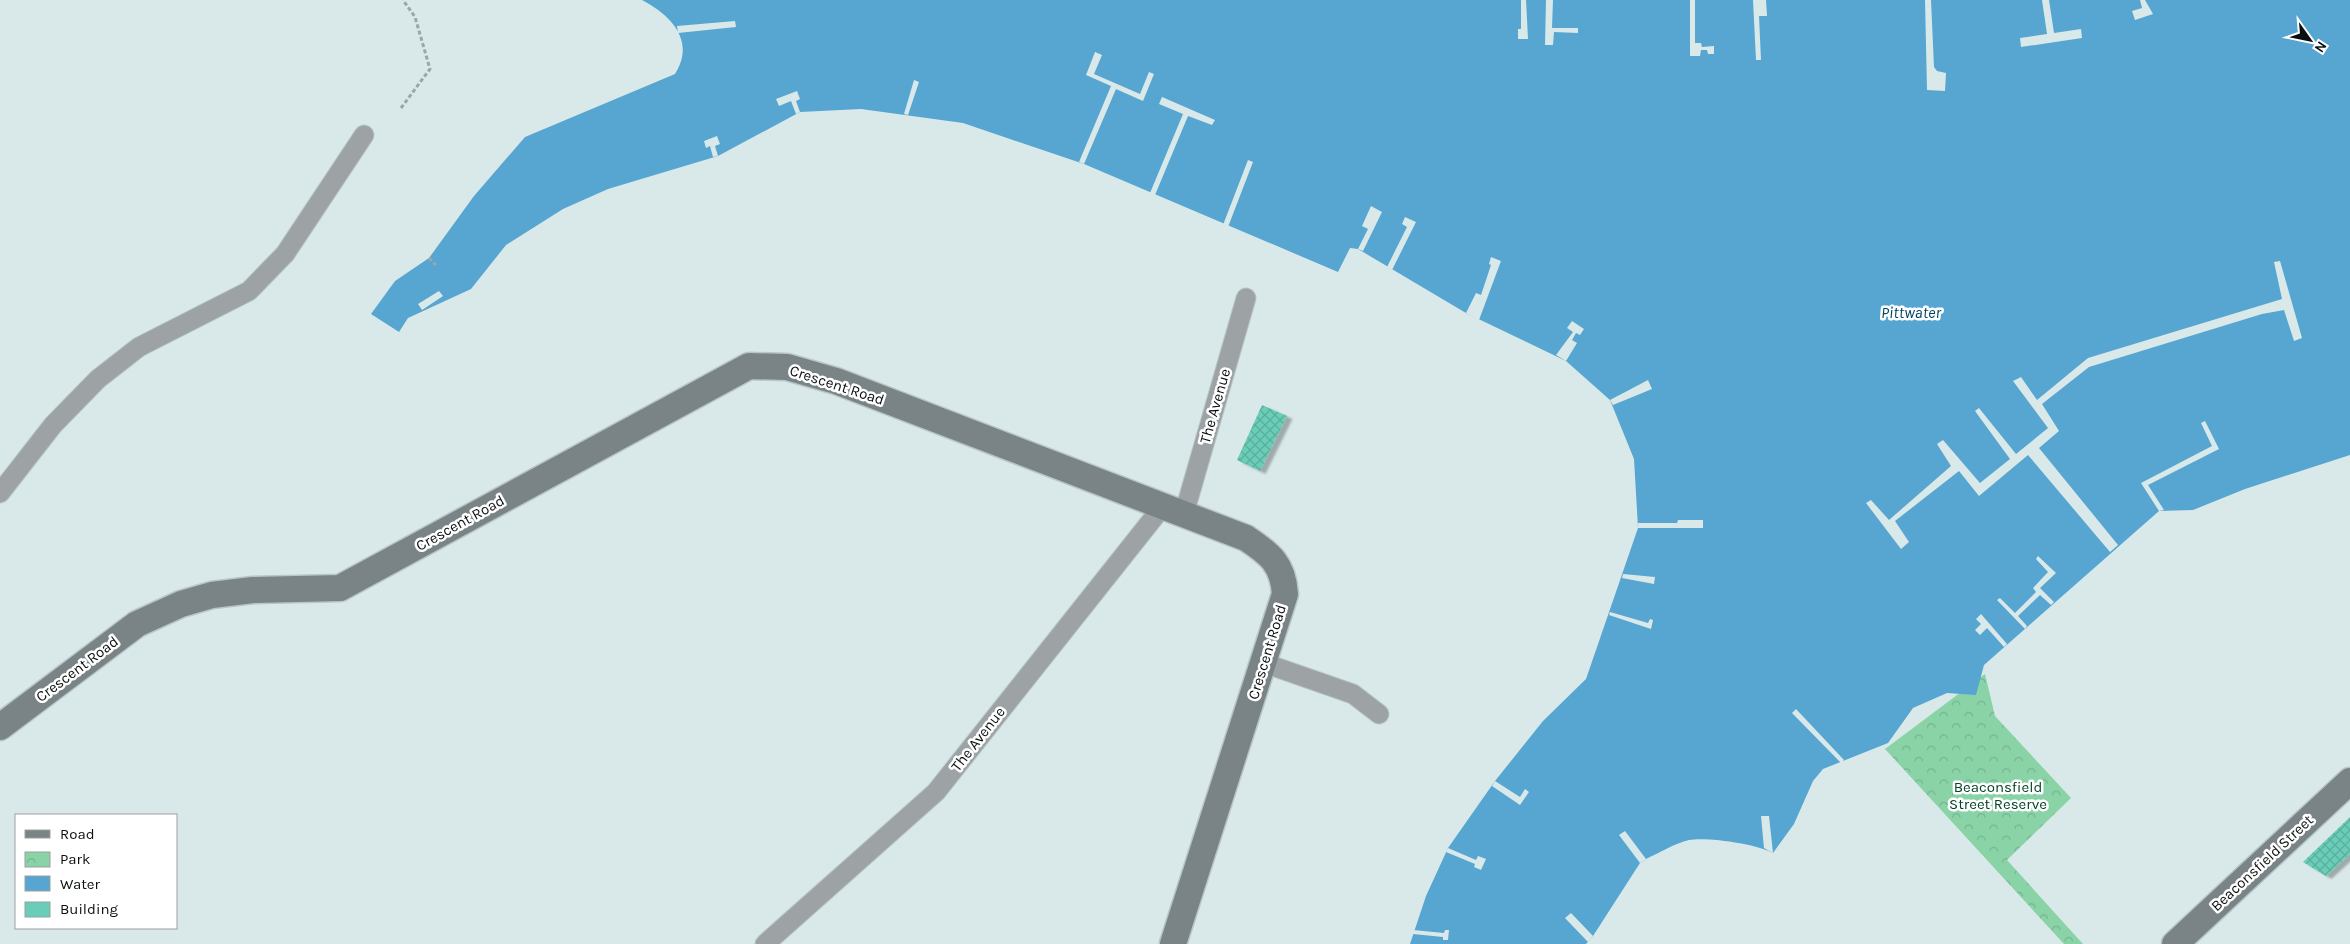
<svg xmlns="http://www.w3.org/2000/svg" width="2350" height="944" viewBox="0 0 2350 944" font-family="Karla,sans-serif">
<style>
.park{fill:url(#park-crowns)}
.water{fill:#57a5d1}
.pier{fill:#d9e9e9}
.building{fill:url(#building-cross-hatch);filter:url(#shadow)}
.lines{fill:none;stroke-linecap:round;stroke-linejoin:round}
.street-casing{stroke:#b8c6c6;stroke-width:21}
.secondary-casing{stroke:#b8c6c6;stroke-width:29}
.path{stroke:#9aa7a7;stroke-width:3;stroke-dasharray:4 2.5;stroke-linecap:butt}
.street{stroke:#9da3a5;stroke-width:19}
.secondary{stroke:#7a8386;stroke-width:26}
.labels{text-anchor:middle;stroke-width:5;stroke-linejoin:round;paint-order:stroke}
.street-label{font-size:15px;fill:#0a0f0f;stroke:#fff}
.park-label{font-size:15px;fill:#034327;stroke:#fff}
.water-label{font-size:16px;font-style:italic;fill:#004361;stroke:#fff}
</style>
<defs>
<pattern id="park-crowns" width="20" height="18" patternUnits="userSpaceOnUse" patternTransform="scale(1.25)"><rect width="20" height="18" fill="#89d3a7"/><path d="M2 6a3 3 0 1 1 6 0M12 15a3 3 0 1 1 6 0" fill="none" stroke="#75b48f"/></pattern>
<pattern id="building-cross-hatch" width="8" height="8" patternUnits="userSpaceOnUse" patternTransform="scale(1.25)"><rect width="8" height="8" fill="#69cdb7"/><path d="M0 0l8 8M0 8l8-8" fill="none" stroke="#5aaf9c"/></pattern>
<filter id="shadow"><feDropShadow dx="5.5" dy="3" stdDeviation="1" flood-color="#0004"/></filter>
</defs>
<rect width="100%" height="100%" fill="#d9e9e9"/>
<path class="park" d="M1985 674 1995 716 2071 798 2007 860 2083 944H2064L1885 749Z"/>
<path class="water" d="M642 0H2350V455L2245 489 2193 510 2159 511 1984 665 1976 695 1947 693 1913 708 1888 743 1823 769 1813 781 1794 824 1773 853C1757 844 1708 837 1689 840 1675 843 1659 853 1646 859L1640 863 1593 936 1586 944H1410L1426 896 1448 848 1495 781 1543 721 1586 679 1638 528 1634 459 1610 400 1566 361 1466 313 1358 249 1350 248 1338 272 1084 164 963 123 861 109 800 112 718 156 608 189 563 209 506 245 471 289 408 318 399 332 371 314 395 281 429 258 474 196 525 137 675 74C696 41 671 15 642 0Z"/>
<path class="pier" d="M1521 0H1526L1528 39H1518V29H1521Z
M1546 0H1553L1552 28H1578V33L1554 32 1553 45H1545Z
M1690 0H1695V43H1701L1702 47 1714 46V54H1708L1707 50H1701L1700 56H1690Z
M1753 0H1766L1767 16H1759L1761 60H1756Z
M1925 0H1931L1934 67 1937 71 1946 73 1945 91 1927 90Z
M2042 0H2049L2054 33 2081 29 2082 38 2021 47 2020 38 2047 34Z
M2140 0H2145L2153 14 2135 20 2132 11 2142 8Z
M735 21 736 27 678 33 677 26Z
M1095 52 1102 55 1094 74 1140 94 1149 72 1154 74 1143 101 1116 89 1084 164 1079 162 1111 86 1086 75Z
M914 80 919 82 908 115 904 114Z
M797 91 800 99 796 101 800 112 796 114 791 101 779 106 776 99Z
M1162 97 1215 120 1212 125 1188 116 1155 195 1150 193 1183 114 1159 104Z
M717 136 720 144 715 146 718 156 713 157 710 146 706 148 704 141Z
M1248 160 1253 162 1228 227 1223 225Z
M1371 206 1382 212 1363 251 1358 249 1368 229 1362 226Z
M1405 217 1416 222 1392 270 1387 267 1407 227 1402 224Z
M1491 257 1501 261 1479 320 1466 313 1476 293 1481 295 1491 265 1489 264Z
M2280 261 2302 338 2294 341 2284 310 2262 314 2089 367 2042 404 2059 431 2039 448 2118 545 2110 552 2028 455 1979 496 1959 471 1895 521 1909 542 1901 549 1866 503 1871 500 1889 520 1951 466 1937 444 1943 440 1980 483 2010 459 1975 411 1979 408 2016 454 2048 428 2013 381 2021 377 2037 400 2088 358 2282 299 2274 262Z
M439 291 443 296 422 310 418 304Z
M1572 321 1584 329 1580 335 1576 333 1572 340 1577 343 1566 361 1556 355 1573 332 1567 328Z
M1648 380 1652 389 1613 405 1610 400Z
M2205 421 2219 449 2148 485 2164 510 2159 511 2141 483 2212 446 2201 423Z
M1678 520H1703V528H1638V523H1677Z
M2038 556 2056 573 2040 588 2054 602 2051 605 2040 595 2018 616 2027 626 2025 629 1997 600 2000 598 2015 613 2036 592 2033 588 2048 572 2036 559Z
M1623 574 1655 577 1654 584 1622 578Z
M1610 612 1648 623 1650 619 1653 620 1651 629 1609 615Z
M1981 614 2007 644 2004 647 1987 628 1980 635 1975 630 1981 624 1976 619Z
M1796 709 1844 760 1841 763 1792 713Z
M1495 781 1520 797 1525 789 1529 792 1520 805 1492 786Z
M1761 816H1769L1773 853 1764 848Z
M1625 831 1646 859 1640 863 1619 835Z
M1448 848 1476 860 1478 856 1486 859 1481 870 1474 867 1475 864 1446 852Z
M1571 913 1593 936 1588 942 1565 918Z
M1413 930 1444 933 1445 930H1449L1448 940H1443V937L1413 934Z"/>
<path class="building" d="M1262 405 1287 416 1260 471 1237 460Z
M2350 817V854L2326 876 2303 862Z"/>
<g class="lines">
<defs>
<path id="street" d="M0 493 53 425 98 379 139 347 249 291 285 254 364 135
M1184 514 1246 298
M1264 663 1353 694 1379 714
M765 944 936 792 1163 506"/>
<path id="secondary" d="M0 727 137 624 181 604 212 595 253 590 340 588 749 366 787 367 836 381 1246 538C1270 554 1283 564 1285 594L1173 944
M2175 944 2350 781"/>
</defs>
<use href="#street" class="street-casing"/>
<use href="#secondary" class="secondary-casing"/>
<path class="path" d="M401 108 430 69 415 17 403 0
M429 258 436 265"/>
<use href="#street" class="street"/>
<use href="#secondary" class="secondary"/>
</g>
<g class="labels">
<g class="street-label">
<text transform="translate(837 385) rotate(18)" y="5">Crescent Road</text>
<text transform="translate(1215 406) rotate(-74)" y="5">The Avenue</text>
<text transform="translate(460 523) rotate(-29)" y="5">Crescent Road</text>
<text transform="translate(1267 652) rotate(-73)" y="5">Crescent Road</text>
<text transform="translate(77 669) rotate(-37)" y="5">Crescent Road</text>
<text transform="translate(978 739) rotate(-52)" y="5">The Avenue</text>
<text transform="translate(2262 863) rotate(-43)" y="5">Beaconsfield Street</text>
</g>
<g class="park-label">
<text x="1998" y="792">Beaconsfield<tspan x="1998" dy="17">Street Reserve</tspan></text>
</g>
<g class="water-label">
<text x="1911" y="318">Pittwater</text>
</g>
</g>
<rect x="15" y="814" width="162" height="115" fill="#ffffff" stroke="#9d9f9f"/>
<rect x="25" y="830" width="25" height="8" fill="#7a8386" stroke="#9d9f9f"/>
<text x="60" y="839" font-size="15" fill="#0a0f0f">Road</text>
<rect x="25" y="852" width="25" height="15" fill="url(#park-crowns)" stroke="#9d9f9f"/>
<text x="60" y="864" font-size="15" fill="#0a0f0f">Park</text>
<rect x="25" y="876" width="25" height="15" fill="#57a5d1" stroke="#9d9f9f"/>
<text x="60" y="889" font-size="15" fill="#0a0f0f">Water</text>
<rect x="25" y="902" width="25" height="15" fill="#69cdb7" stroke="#9d9f9f"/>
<text x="60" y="914" font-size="15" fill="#0a0f0f">Building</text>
<g transform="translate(2310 40) rotate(123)" stroke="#ffffff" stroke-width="4" paint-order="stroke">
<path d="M0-4L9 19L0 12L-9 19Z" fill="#0a0f0f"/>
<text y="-8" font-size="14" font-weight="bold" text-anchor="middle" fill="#0a0f0f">N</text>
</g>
</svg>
